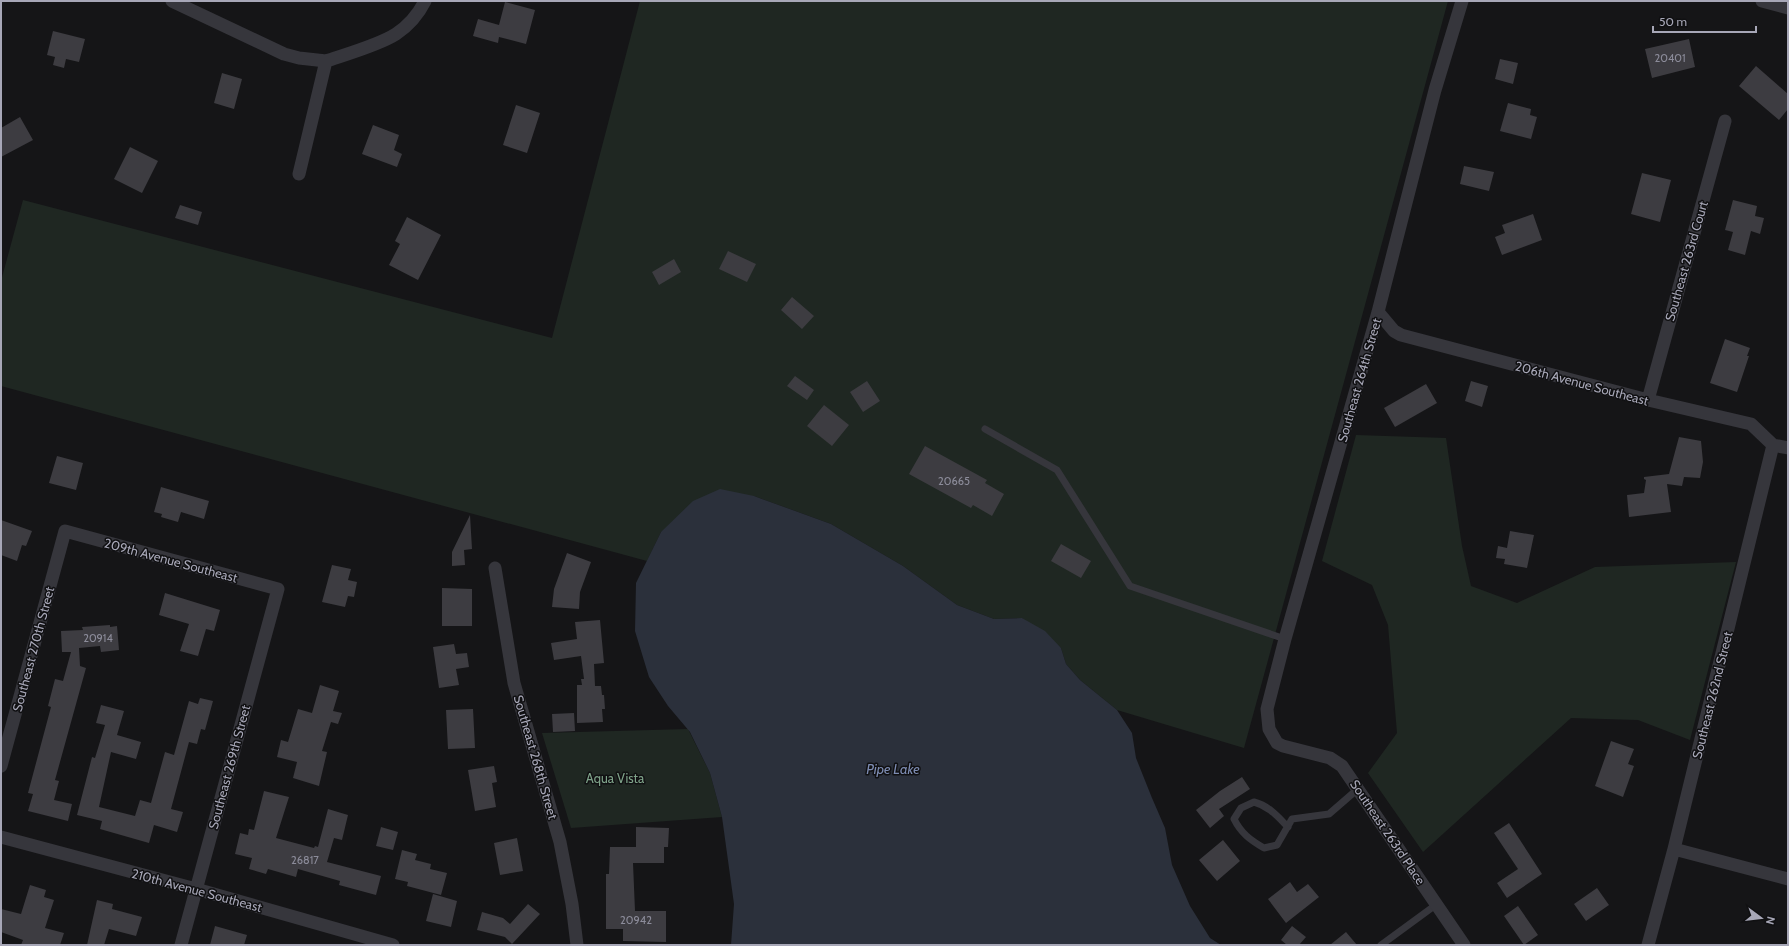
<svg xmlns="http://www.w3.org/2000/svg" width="1789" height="946" viewBox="0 0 1789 946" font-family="Cabin,sans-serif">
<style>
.green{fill:#1f2722}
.water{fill:#2b303b}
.building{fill:#3d3c41}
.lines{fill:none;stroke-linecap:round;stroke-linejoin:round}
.lane{stroke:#36363c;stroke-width:7}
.street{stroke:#36363c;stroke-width:13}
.labels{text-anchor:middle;stroke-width:3;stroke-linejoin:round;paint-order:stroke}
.number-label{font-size:11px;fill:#8c8c9a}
.street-label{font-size:13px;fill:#a7a7b7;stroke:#101012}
.park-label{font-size:13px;fill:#7ea289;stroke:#101012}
.water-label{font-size:14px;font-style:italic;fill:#7d8cb2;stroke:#101012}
</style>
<rect width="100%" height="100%" fill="#151517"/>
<path class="green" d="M640 1H1448L1244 748 1117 710 1080 680 1066 664 1061 648 1022 618 994 619 957 605 903 566 831 524 754 496 661 532 647 561 1 386V281L23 200 552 338Z
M1356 435 1446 438 1462 546 1471 586 1517 603 1595 567 1736 562 1690 740 1638 720 1571 718 1423 852 1368 773 1397 733 1388 625 1372 585 1322 561Z
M688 729 710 773 722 817 571 828 542 733Z"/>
<path class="water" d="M720 489 754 496 831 524 903 566 957 605 994 619 1022 618 1045 631 1061 648 1066 664 1080 680 1117 710 1132 733 1136 758 1152 798 1165 828 1172 865 1190 906 1210 938 1221 945H731L734 904 722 817 710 773 690 732 668 706 649 677 635 631 636 583 661 532 693 501Z"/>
<path class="building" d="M505 2 535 10 526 44 499 37 498 43 473 36 478 19 499 25Z
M53 31 85 39 79 62 66 59 64 68 53 65 55 57 47 55Z
M1689 39 1695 67 1652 78 1645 49Z
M1500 59 1518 63 1513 84 1495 79Z
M1756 66 1788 94V109L1779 120 1739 86Z
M222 73 242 79 234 109 214 103Z
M1508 103 1531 109 1530 115 1537 117 1531 139 1500 131Z
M516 105 540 113 527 153 503 145Z
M20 117 33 140 1 157V128Z
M373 125 399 135 394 150 402 154 397 167 362 154Z
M130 147 158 161 142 193 114 179Z
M1464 166 1494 172 1489 191 1460 184Z
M1642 173 1671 180 1660 222 1631 214Z
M1733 200 1757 206 1755 216 1764 218 1760 234 1751 231 1745 255 1728 250 1733 232 1725 230Z
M180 205 202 212 198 225 175 218Z
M1533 214 1542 240 1502 255 1495 237 1505 233 1502 225Z
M407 217 441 235 418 280 389 265 400 244 395 241Z
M728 251 756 264 747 282 719 269Z
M674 259 681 272 659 285 652 272Z
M792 297 814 316 802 329 781 310Z
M1725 339 1750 348 1747 356H1749L1737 392 1710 383Z
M795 376 814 390 807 400 787 386Z
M867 381 880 401 863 412 850 392Z
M1471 381 1488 386 1482 407 1465 401Z
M1426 384 1437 403 1395 427 1384 408Z
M824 405 849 425 832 446 807 426Z
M1679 437 1701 441 1703 462 1700 478 1684 477 1682 486 1667 484 1671 512 1629 517 1627 495 1644 493 1646 480 1644 479V477L1669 474Z
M925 446 987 480 985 483 1004 494 992 516 973 505 971 508 909 474Z
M57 456 83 463 76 490 49 483Z
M161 487 209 501 204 519 181 512 178 522 161 517 162 514 154 512Z
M470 515 472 549 464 550 465 565 452 566V552Z
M1 520 32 531 26 546 22 545 17 561 1 555Z
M1510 531 1534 535 1527 568 1504 564 1505 559 1496 558 1498 546 1507 548Z
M1061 544 1091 561 1081 578 1051 561Z
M567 553 591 562 580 592 579 609 552 607 554 589Z
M332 565 351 569 348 580 357 582 354 597 348 596 345 607 322 602Z
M442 588 472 589V626H442Z
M165 593 220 610 214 631 206 629 198 656 180 651 189 624 159 615Z
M600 620 604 663 594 664 595 686H601L602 695H604L605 709H602L603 722 577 723V685H582L581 679H584L581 656 554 660 551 643 577 639 575 622Z
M110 625V627L117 626 119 650 101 652 100 646 79 648 80 666 86 668 55 780 59 781 54 800 72 804 68 821 28 811 33 794 28 793 51 707 48 706 55 679 63 681 71 652H62L61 631 83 630 82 627Z
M454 644 456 654 467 653 469 667 456 669 459 685 439 688 433 647Z
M320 685 339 691 333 711 342 713 338 724 331 722 322 751 327 752 319 786 293 778 297 762 277 757 281 740 288 742 298 709 312 713Z
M200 698 213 701 205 730 201 729 197 744 189 742 171 809 183 812 177 832 154 825 149 843 100 829 102 821 77 815 92 757 95 758 105 725 96 723 101 705 124 711 117 735 141 742 136 759 111 752 99 807 135 816 140 800 151 803 165 752 174 755 189 701 198 704Z
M473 709 475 748 448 749 446 710Z
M574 713 575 731 553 732 552 714Z
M1611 741 1634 749 1628 764 1634 766 1623 797 1595 786Z
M494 766 497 782 492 783 496 807 475 811 468 770Z
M1242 777 1250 789 1219 809 1224 816 1210 828 1196 810 1220 791Z
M264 791 289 797 276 838 314 848 315 846 318 847 328 809 348 815 342 840 334 838 327 862 381 876 376 895 339 885 340 881 298 869 296 877 268 869 266 874 249 869 252 858 235 854 240 833 248 835 249 829 254 830Z
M1509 823 1542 874 1507 898 1497 883 1518 869 1494 833Z
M381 827 398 832 393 850 376 846Z
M636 827 669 828 668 847H664V863H633L635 911H666V942L623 941V929H606V874H609L610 847H636Z
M517 838 523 871 500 875 494 843Z
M1223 840 1240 861 1217 881 1199 860Z
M402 850 417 854 415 860 431 864 430 869 447 873 441 895 407 886 408 882 395 879Z
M1290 882 1297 892 1308 884 1319 897 1286 923 1268 899Z
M30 885 46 890 44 897 54 900 45 928 64 933 60 945H21L23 940 1 932V909L21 914Z
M1597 888 1609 905 1586 921 1574 904Z
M433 894 457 901 451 927 426 921Z
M97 900 113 904 112 909 142 917 136 936 109 929 104 945H87Z
M528 904 540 914 512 944 505 937 477 930 482 912 503 918 510 924Z
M1518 906 1538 935 1524 945 1504 916Z
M215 926 247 935 244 945H210Z
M1292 926 1306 937 1299 945H1287L1281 940Z
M1346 932 1357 945H1330Z"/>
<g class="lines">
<path class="lane" d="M985 429 1057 470 1130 586 1285 639
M1288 827C1277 816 1269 806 1254 802L1241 808 1234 819C1241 833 1250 840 1264 848L1277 845 1292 819 1329 814 1359 788
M1381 945 1437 904"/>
<path class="street" d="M172 1 284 54 299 58 326 61
M1462 1 1435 90 1378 312 1285 639 1267 709 1269 729 1277 743 1283 746 1330 758 1342 766 1464 945
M1762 1 1788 8
M299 174 326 61C347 54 379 45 396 34 408 26 419 13 425 1
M1378 312 1394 331 1401 335 1648 400 1751 424 1773 445 1788 448
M1648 400 1725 121
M495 568 514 683 560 842 572 904 577 945
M1 766 65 531 278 589 181 945
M1 837 196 889 393 945
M1674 849 1788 879
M1648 945 1674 849 1773 445"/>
</g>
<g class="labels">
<g class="number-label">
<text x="1670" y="62">20401</text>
<text x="954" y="485">20665</text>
<text x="98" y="642">20914</text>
<text x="305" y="864">26817</text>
<text x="636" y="924">20942</text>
</g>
<g class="street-label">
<text transform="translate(1686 261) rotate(-74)" y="5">Southeast 263rd Court</text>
<text transform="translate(1359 380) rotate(-74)" y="5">Southeast 264th Street</text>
<text transform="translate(1582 383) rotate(15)" y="5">206th Avenue Southeast</text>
<text transform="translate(171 560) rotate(15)" y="5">209th Avenue Southeast</text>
<text transform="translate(33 649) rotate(-75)" y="5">Southeast 270th Street</text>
<text transform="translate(1712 695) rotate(-76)" y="5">Southeast 262nd Street</text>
<text transform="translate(536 757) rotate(74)" y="5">Southeast 268th Street</text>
<text transform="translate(229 767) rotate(-75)" y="5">Southeast 269th Street</text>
<text transform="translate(1388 832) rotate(56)" y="5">Southeast 263rd Place</text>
<text transform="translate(197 890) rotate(15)" y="5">210th Avenue Southeast</text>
</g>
<g class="park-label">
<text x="615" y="783">Aqua Vista</text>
</g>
<g class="water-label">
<text x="893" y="774">Pipe Lake</text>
</g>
</g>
<rect width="1789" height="946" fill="none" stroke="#a7a7b7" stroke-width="4"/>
<g transform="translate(1761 918) rotate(105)" stroke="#101012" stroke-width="3" paint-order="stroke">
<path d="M0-3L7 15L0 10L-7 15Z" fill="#a7a7b7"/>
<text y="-6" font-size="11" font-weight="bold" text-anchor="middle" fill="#a7a7b7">N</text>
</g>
<path d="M1653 26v6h103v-6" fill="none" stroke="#a7a7b7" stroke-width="2"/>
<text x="1659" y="26" font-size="12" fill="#a7a7b7" stroke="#101012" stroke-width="3" paint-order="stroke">50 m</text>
</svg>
